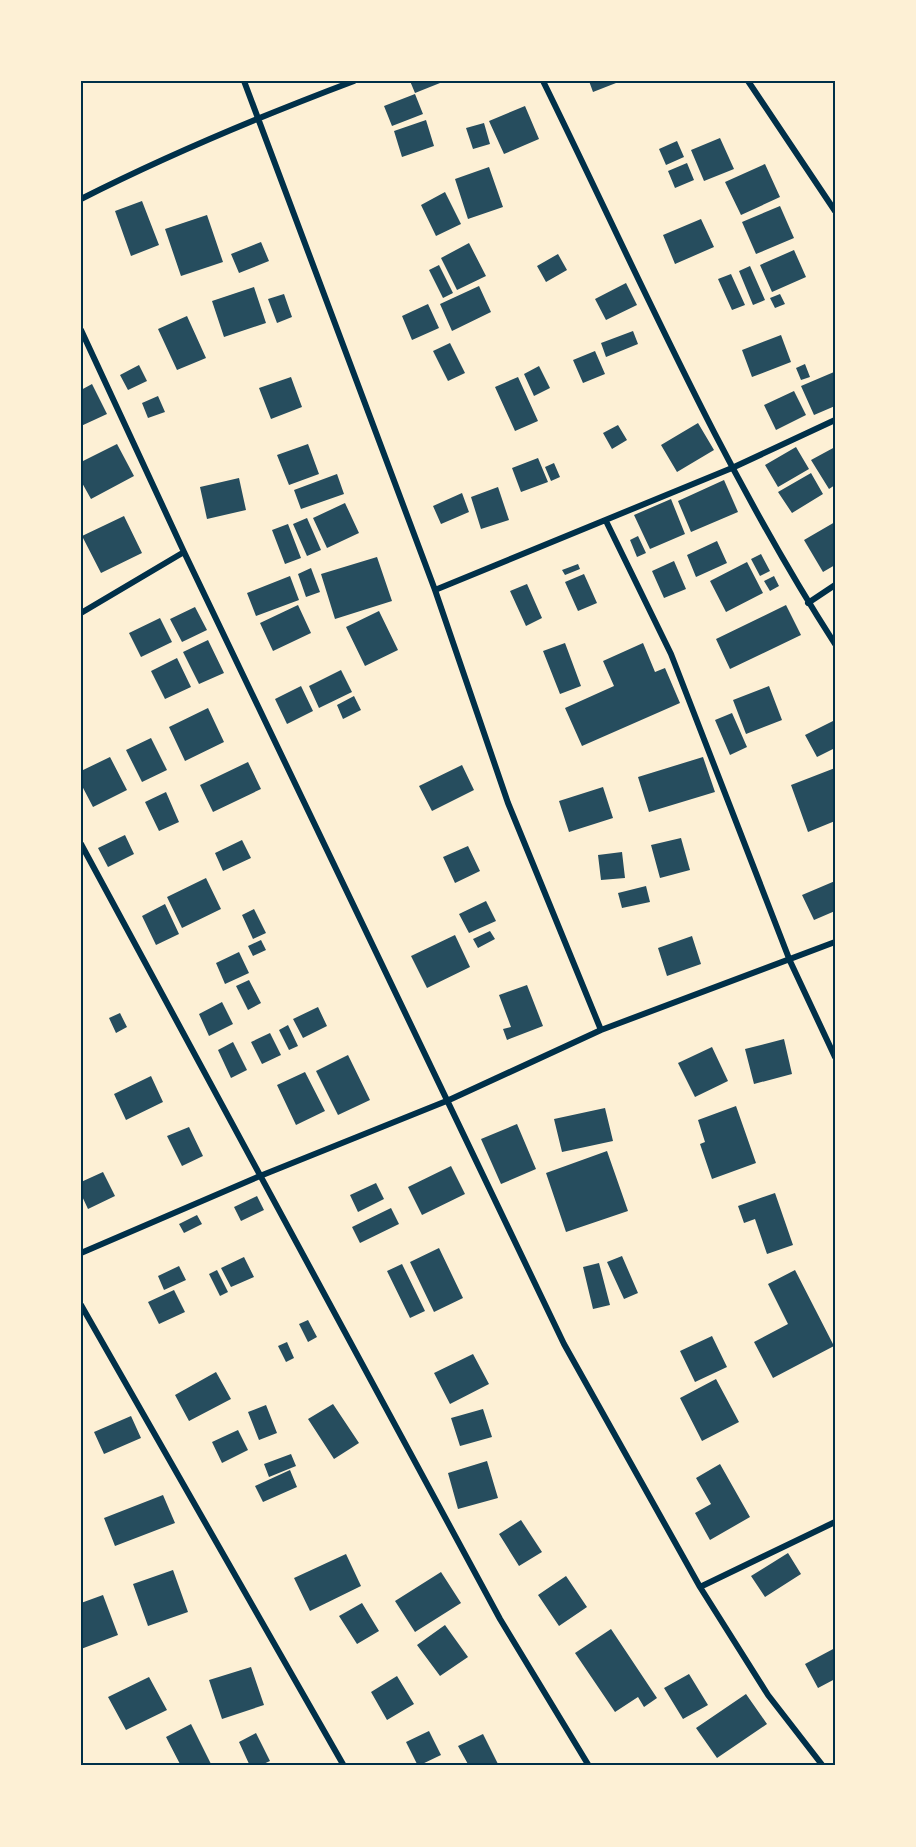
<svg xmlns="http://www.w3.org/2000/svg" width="916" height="1847" viewBox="0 0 916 1847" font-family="'Source Serif 4',serif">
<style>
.building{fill:#264d5e}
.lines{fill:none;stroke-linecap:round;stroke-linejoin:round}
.minor{stroke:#003049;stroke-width:6}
.neatline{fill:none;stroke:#003049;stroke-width:2}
</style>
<rect width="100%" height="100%" fill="#fdf0d5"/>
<path class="building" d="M410 81H445L415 93Z
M589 81H615L616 83 593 92Z
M415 94 423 114 392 126 384 106Z
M525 106 539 139 504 154 489 121Z
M426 120 434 146 402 157 394 131Z
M484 123 490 144 473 149 466 128Z
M720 138 734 169 704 181 691 150Z
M677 141 684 157 666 165 659 149Z
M687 163 694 180 675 188 668 171Z
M765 164 780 197 741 215 725 182Z
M489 167 503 207 468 219 455 179Z
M445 192 461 224 436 236 421 205Z
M142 201 159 245 131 256 115 211Z
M780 206 794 238 756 254 742 222Z
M207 215 223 262 181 276 165 229Z
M701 219 714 247 675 264 663 235Z
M261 242 269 261 239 273 231 254Z
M469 243 486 276 457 290 441 258Z
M794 250 806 277 772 292 760 265Z
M558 254 567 270 546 282 537 266Z
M439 265 453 293 443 298 429 270Z
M750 266 765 300 753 305 739 271Z
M731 274 745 305 732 310 718 279Z
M626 283 637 305 606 320 595 299Z
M479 286 491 312 452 331 440 304Z
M254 287 266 323 224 337 212 301Z
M284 294 292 317 277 323 268 299Z
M780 294 785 304 775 308 770 298Z
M428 304 439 328 412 340 402 316Z
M187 316 206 358 177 370 158 329Z
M633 331 638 344 606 357 601 343Z
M781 335 791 362 752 377 742 350Z
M450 343 465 373 448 381 433 351Z
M595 351 605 374 583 383 573 360Z
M805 364 810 377 801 380 796 368Z
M139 365 147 381 128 390 120 375Z
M539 366 550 388 534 396 524 374Z
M834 372 835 406 814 415 801 386Z
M291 377 302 407 271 419 259 388Z
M518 377 538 421 515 431 495 387Z
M92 384 107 414 81 426V390Z
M794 391 806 415 776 430 764 405Z
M158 396 165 412 148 418 142 403Z
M698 423 714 450 677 472 661 445Z
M618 425 627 440 612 449 603 433Z
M117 444 134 476 91 499 81 481V462Z
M308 444 319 474 289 485 277 455Z
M796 447 809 469 778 487 765 465Z
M835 447V485L829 489 811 460Z
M538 458 548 482 521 492 512 468Z
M554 463 560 477 551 481 545 467Z
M811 473 823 494 792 513 778 492Z
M337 474 344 494 301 509 294 490Z
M239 478 246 510 207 519 200 487Z
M724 480 738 512 691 532 678 501Z
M498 487 509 520 481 529 471 497Z
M462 493 469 512 441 524 433 506Z
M671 499 685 534 650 549 634 515Z
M345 503 359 533 327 548 313 518Z
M124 516 142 553 101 573 82 536Z
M307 518 321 550 307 556 293 524Z
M835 522V565L823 572 804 540Z
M288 524 301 558 285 564 272 530Z
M638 536 646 553 637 557 630 540Z
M717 541 727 563 696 577 687 555Z
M761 554 770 571 760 576 751 559Z
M377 557 392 601 335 619 321 574Z
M674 561 686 589 664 598 652 571Z
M747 562 763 593 726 612 710 581Z
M578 564 580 569 565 575 562 570Z
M311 568 320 592 306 597 298 574Z
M584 574 597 603 578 611 565 582Z
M290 576 299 600 256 616 247 593Z
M774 576 779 586 770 591 764 581Z
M527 584 542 618 526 626 510 591Z
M298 605 311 633 273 651 260 623Z
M786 605 801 635 730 669 716 639Z
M195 607 207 630 182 642 170 619Z
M379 611 398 650 365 666 346 627Z
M160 618 172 642 141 657 129 633Z
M208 640 224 673 199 684 183 652Z
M565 643 581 686 560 694 543 651Z
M643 643 655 672 665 668 680 703 582 746 565 708 614 686 603 661Z
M177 658 191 687 165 699 151 671Z
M341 670 352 692 319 708 309 686Z
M301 686 313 711 287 724 275 699Z
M769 686 782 720 746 734 733 700Z
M354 696 361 710 343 719 337 705Z
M208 708 224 742 185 761 169 727Z
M732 713 747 747 730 755 715 720Z
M835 720V748L817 757 805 735Z
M151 738 167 770 142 782 126 750Z
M110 757 127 790 93 807 81 784V771Z
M703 757 715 792 649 812 638 777Z
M248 762 261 789 213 812 200 785Z
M462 765 474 790 432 811 419 786Z
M835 768V821L808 832 791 785Z
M603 787 613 818 569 832 559 801Z
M166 792 179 822 159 831 145 802Z
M125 835 134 854 108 867 98 848Z
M681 838 690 870 660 878 651 845Z
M242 840 251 858 223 871 215 853Z
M468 846 480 871 455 883 443 857Z
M622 852 625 878 601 880 598 855Z
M206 878 221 909 182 928 167 897Z
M835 881V911L814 920 802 895Z
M646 886 650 902 622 908 618 893Z
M486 901 496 921 469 933 459 914Z
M165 904 179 934 156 945 142 916Z
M254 909 266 933 253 939 242 915Z
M490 931 495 939 478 948 473 939Z
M455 935 470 967 427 988 411 956Z
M692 936 701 964 667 976 658 948Z
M261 940 266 950 253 956 248 946Z
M239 952 249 973 225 984 216 963Z
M249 980 261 1003 248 1010 236 986Z
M527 985 543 1026 507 1040 503 1029 511 1027 499 995Z
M222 1002 233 1024 209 1036 199 1014Z
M318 1007 327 1026 303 1038 293 1019Z
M120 1013 127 1027 116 1033 109 1018Z
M288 1025 298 1046 289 1050 279 1030Z
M270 1033 281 1055 262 1064 251 1042Z
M784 1039 792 1074 754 1084 745 1049Z
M233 1042 247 1070 231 1078 218 1050Z
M712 1047 728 1081 695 1097 678 1063Z
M348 1055 370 1100 338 1115 316 1071Z
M305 1072 325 1111 296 1125 277 1085Z
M151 1076 163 1102 126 1120 114 1094Z
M736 1106 756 1163 712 1179 700 1144 705 1142 698 1120Z
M605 1108 613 1141 562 1152 554 1119Z
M517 1124 536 1169 501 1184 481 1139Z
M189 1127 203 1156 182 1166 167 1136Z
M607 1151 628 1211 566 1232 546 1173Z
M451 1166 465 1194 422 1215 408 1187Z
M103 1172 115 1196 88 1209 81 1194V1182Z
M376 1183 384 1199 358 1212 350 1195Z
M775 1193 793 1245 767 1254 755 1219 744 1223 738 1206Z
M257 1196 264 1210 241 1221 234 1207Z
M391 1208 399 1224 360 1243 352 1227Z
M197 1215 202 1224 184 1233 179 1224Z
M439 1248 463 1298 434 1312 410 1262Z
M622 1256 638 1293 624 1299 607 1262Z
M244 1257 254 1277 231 1287 221 1268Z
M599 1263 610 1305 593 1309 583 1267Z
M402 1264 425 1311 410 1318 387 1271Z
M179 1266 186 1280 164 1290 158 1276Z
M217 1270 228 1292 220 1296 209 1274Z
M795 1270 834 1346 773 1378 754 1342 788 1324 768 1284Z
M174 1290 185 1312 159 1324 148 1302Z
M308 1320 317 1337 308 1342 299 1324Z
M712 1336 727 1367 695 1382 680 1351Z
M287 1342 294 1358 286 1362 278 1346Z
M473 1354 489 1384 450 1404 434 1373Z
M216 1372 231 1399 189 1421 175 1395Z
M716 1379 739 1422 702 1441 680 1398Z
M333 1404 359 1443 334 1459 308 1419Z
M266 1405 277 1433 259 1440 248 1412Z
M483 1409 492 1437 460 1446 451 1418Z
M131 1416 141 1438 104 1454 94 1432Z
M238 1430 248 1450 222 1463 212 1442Z
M291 1454 296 1466 269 1477 264 1464Z
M487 1461 498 1498 458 1509 448 1473Z
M720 1464 750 1517 710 1540 695 1513 711 1504 696 1478Z
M290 1470 297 1487 263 1502 255 1486Z
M163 1495 175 1523 115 1546 104 1518Z
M521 1520 542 1552 519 1566 499 1534Z
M788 1553 801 1574 765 1597 751 1576Z
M346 1554 361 1586 310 1611 294 1578Z
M173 1570 188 1612 148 1626 133 1584Z
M441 1572 461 1603 415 1632 395 1601Z
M566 1576 587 1607 559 1626 538 1595Z
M103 1595 118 1635 81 1649V1603Z
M362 1603 379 1631 357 1644 339 1616Z
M445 1625 468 1657 440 1676 417 1645Z
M611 1629 657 1698 644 1707 638 1697 615 1712 575 1653Z
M835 1648V1679L818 1688 805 1664Z
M251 1667 264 1705 222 1719 209 1680Z
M689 1674 708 1705 683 1719 664 1688Z
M397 1676 414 1704 387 1720 371 1692Z
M149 1677 167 1710 126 1730 108 1697Z
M746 1694 767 1724 717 1758 696 1728Z
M191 1724 212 1766H181L166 1737Z
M429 1731 441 1755 418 1766 406 1742Z
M256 1733 270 1761 259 1766H250L239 1742Z
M483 1734 499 1766H469L458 1746Z"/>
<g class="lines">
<path class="minor" d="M244 81 435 590 508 803 601 1030
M543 81C636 270 721 467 835 644
M748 81 835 211
M81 199C170 154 261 116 354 81
M81 330 184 552 564 1344 700 1587 768 1695 823 1766
M606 521 671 654 790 961 835 1057
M435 590 732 468 835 420
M808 603 835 585
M81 613 184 552
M81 844 500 1619 589 1766
M81 1253 260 1176 449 1100 601 1030 835 942
M81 1305 344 1766
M700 1587 835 1522"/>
</g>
<rect width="916" height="1847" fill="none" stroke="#fdf0d5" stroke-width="165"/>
<rect x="82" y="82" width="752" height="1682" class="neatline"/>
</svg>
